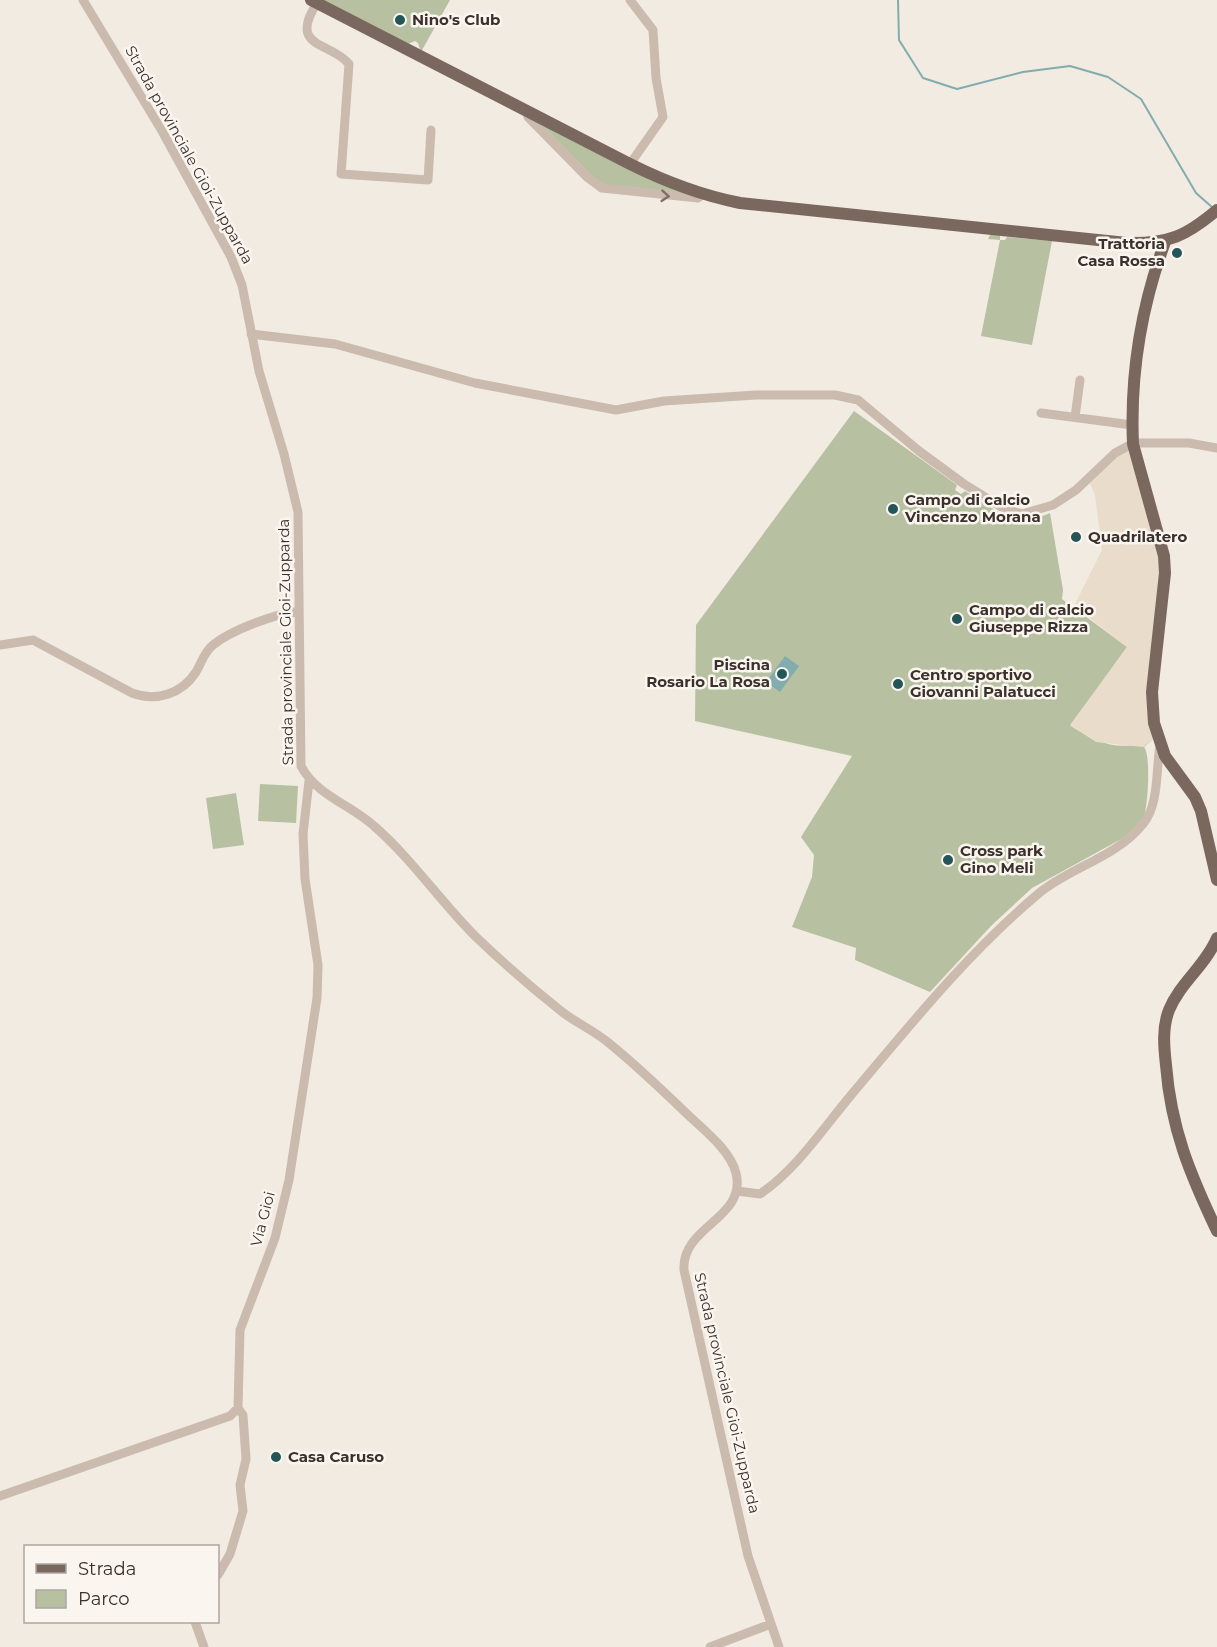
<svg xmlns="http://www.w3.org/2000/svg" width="1217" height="1647" viewBox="0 0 1217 1647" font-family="Montserrat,sans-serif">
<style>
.green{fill:#b7c1a2}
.plaza{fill:#e9dcca}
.water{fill:#82acae}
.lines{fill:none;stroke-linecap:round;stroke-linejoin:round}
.stream{stroke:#82acae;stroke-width:2}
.minor{stroke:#cabbae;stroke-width:9}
.major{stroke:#7a685e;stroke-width:12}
.oneway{stroke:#7b6f66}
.poi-dot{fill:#235559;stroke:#faf5ef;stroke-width:2}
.labels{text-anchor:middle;stroke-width:5;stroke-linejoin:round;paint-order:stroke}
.poi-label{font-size:15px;font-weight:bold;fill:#3a302c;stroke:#faf5ef;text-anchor:start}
.street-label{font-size:15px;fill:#3a302c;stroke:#faf5ef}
</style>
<rect width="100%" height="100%" fill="#f2ebe2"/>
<path class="green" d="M321 0H450L421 52 418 43 415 41 408 44Z
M539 122 690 195 610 186 598 182Z
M991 233 1000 234V240H1005L1007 237 1052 241 1032 345 981 336 1000 240 988 239Z
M854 411 957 485 955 490 961 494 965 491 1014 522H1028L1050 513 1063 590 1062 599 1127 647 1071 726C1099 744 1121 753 1153 739L1144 747C1151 755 1148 805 1144 816 1140 824 1131 831 1125 837L1032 888 991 926 930 992 855 960 856 948 792 927 812 877 814 855 801 837 852 756 695 721 696 625Z
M260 784 298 786 296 823 258 821Z
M236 793 244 845 213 849 206 798Z"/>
<path class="plaza" d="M1133 444 1164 556 1157 638V736L1143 747 1096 742 1070 725 1127 647 1074 606 1102 550 1095 495 1088 479Z"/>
<path class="water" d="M785 656 799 666 780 692 766 682Z"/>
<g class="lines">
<path class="stream" d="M898 0 899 40 923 78 957 89 1023 72 1070 66 1108 77 1141 99 1196 193 1213 208"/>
<path class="minor" d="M83 0 162 131 231 257 242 285 259 371 284 454 298 512 301 766C316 795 351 805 374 826 412 859 440 901 475 936 502 962 532 988 561 1011 576 1023 595 1031 610 1044 636 1065 660 1088 684 1111 701 1128 730 1149 736 1173 747 1219 681 1226 684 1270L748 1556 779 1647
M317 3C287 49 332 42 349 64L341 174 428 180 431 130
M527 111 528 117 587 177 602 188 698 198 702 195
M630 164 663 117 656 78 653 30 630 0
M251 334 335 344 475 383 616 410 664 401 756 395H835L858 400 919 451 964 484 1003 508 1022 514 1053 505 1076 490 1115 453 1128 446 1140 443H1189L1217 448
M1041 413 1132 425
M1075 417 1080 380
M0 645 33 640 132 693C156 702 182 694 196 672 202 662 204 652 213 645 231 630 275 614 299 611
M737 1191 760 1194C797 1169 824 1127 852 1094 911 1024 968 953 1038 894 1070 867 1116 858 1143 824 1159 805 1156 770 1160 745
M0 1496 230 1416 238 1408 240 1330 275 1238 289 1180 317 998 318 965 305 879 303 834 309 781
M218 1575 230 1554 243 1511 240 1485 246 1459 243 1415 238 1408
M195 1622 204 1647
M710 1647 771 1624"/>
<path class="major" d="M311 0 630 164C666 182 700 195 740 203L1127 243C1169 244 1186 236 1217 210
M1165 242C1141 307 1130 374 1133 444L1164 556 1165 573 1152 692 1154 723 1165 756 1195 797 1201 811 1217 880
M1217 938C1205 966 1180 983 1169 1010 1162 1028 1164 1047 1166 1065 1171 1129 1190 1174 1217 1231"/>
</g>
<defs><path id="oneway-chevron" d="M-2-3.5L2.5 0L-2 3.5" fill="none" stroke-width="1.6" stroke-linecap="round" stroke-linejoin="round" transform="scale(1.5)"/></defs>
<use class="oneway" href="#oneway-chevron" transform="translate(665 196) rotate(5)"/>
<g class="poi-dot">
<circle cx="400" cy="20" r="6"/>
<circle cx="1177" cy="253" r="6"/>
<circle cx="893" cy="509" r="6"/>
<circle cx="1076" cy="537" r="6"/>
<circle cx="957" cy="619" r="6"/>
<circle cx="782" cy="674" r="6"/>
<circle cx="898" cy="684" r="6"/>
<circle cx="948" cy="860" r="6"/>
<circle cx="276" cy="1457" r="6"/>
</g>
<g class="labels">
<g class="poi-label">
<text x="412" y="25">Nino's Club</text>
<text x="1165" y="249" text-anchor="end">Trattoria<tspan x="1165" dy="17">Casa Rossa</tspan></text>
<text x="905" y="505">Campo di calcio<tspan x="905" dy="17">Vincenzo Morana</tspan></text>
<text x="1088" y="542">Quadrilatero</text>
<text x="969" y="615">Campo di calcio<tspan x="969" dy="17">Giuseppe Rizza</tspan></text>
<text x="770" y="670" text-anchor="end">Piscina<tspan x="770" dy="17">Rosario La Rosa</tspan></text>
<text x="910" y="680">Centro sportivo<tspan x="910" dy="17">Giovanni Palatucci</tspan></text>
<text x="960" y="856">Cross park<tspan x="960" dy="17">Gino Meli</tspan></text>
<text x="288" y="1462">Casa Caruso</text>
</g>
<g class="street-label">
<text transform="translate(189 155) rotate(61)" y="5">Strada provinciale Gioi-Zupparda</text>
<text transform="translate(286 642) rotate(-91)" y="5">Strada provinciale Gioi-Zupparda</text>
<text transform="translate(263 1219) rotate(-75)" y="5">Via Gioi</text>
<text transform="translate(727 1393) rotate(77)" y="5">Strada provinciale Gioi-Zupparda</text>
</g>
</g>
<rect x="24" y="1545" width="195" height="78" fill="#faf5ef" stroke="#ada6a1" stroke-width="1.5"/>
<rect x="36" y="1564" width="30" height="9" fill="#7a685e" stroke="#ada6a1" stroke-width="1.5"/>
<text x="78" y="1575" font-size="18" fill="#3a302c">Strada</text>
<rect x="36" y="1590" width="30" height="18" fill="#b7c1a2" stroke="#ada6a1" stroke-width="1.5"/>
<text x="78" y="1605" font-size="18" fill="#3a302c">Parco</text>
</svg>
